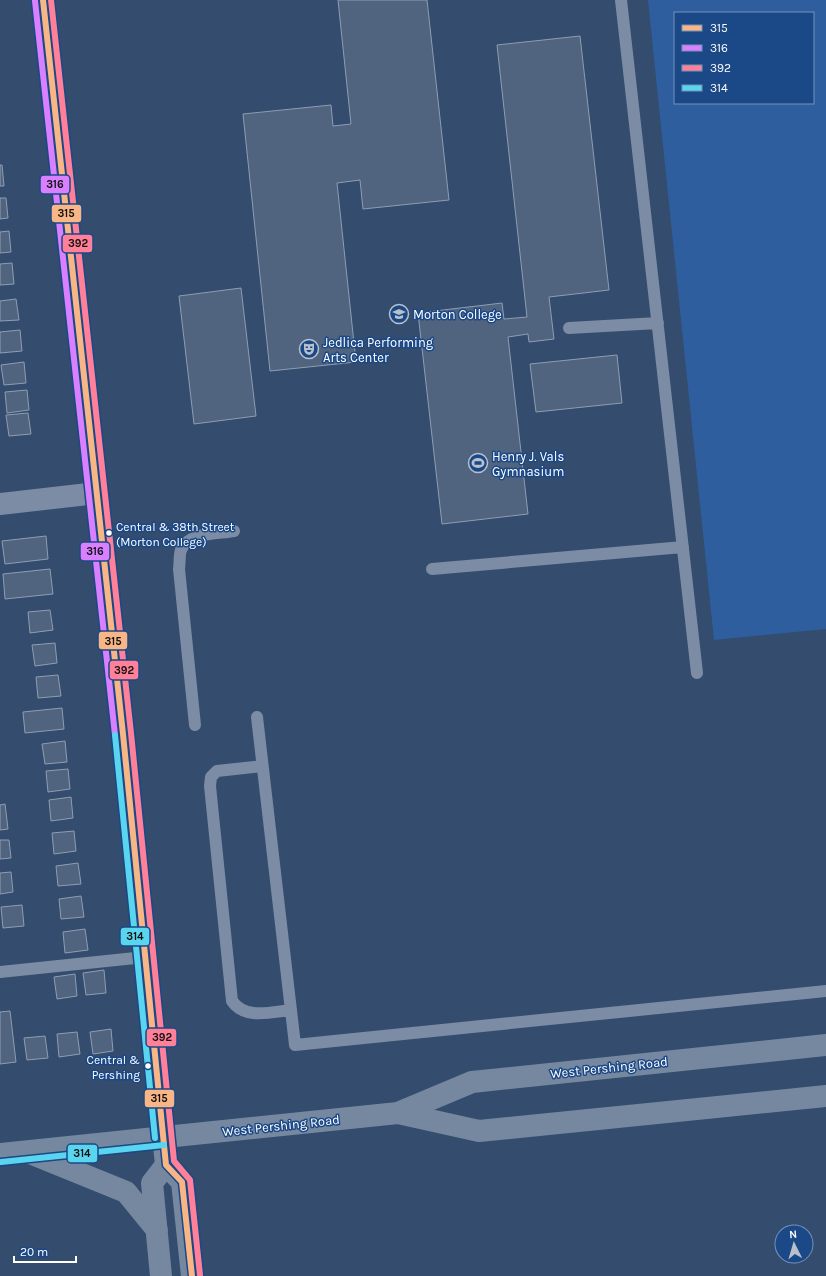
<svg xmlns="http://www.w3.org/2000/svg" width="826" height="1276" viewBox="0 0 826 1276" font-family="Karla,sans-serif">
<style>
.green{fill:#2f5e9e;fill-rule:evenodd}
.building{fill:#50647f;stroke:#8f9db2}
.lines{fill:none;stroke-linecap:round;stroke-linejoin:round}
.lane{stroke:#7b8ca4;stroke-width:12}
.street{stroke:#7b8ca4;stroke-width:22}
.secondary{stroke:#7688a0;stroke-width:22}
.bus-1-casing{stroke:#1b4887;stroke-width:9}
.bus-2-casing{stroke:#1b4887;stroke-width:9}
.bus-3-casing{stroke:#1b4887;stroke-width:9}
.bus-4-casing{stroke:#1b4887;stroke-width:9}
.bus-1{stroke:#f8b686;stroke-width:6}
.bus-2{stroke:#d880ff;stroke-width:6}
.bus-3{stroke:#ff8098;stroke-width:6}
.bus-4{stroke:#5ad5f0;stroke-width:6}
.bus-dot{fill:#fff;stroke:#1b4887;stroke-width:1.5}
.labels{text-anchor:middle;stroke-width:3;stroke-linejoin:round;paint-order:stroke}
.bus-label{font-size:12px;fill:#fff;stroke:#1b4887;text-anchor:start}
.poi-label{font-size:13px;fill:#fff;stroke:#1b4887;text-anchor:start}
.street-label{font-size:13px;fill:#fff;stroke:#1b4887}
.line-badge{stroke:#1b4887;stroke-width:1.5}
.pale-badge-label{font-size:11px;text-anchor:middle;font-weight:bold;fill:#111}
</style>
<rect width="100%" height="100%" fill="#344c6e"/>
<path class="green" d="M648 0H826V629L714 640ZM675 13H813V103H675Z"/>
<path class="building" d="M338 0H427L449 200 363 209 360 180 337 183 356 362 270 371 243 114 331 105 333 126 351 124Z
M580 36 609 290 549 297 554 339 529 342 528 334 508 337 528 514 442 524 418 313 502 303 504 319 527 317 497 45Z
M0 165H2L4 186H0Z
M0 198H6L8 218 0 219Z
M9 231 11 252 0 253V232Z
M12 263 14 284 0 285V264Z
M241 288 256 416 194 424 179 296Z
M16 299 19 320 0 321V301Z
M20 330 22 351 0 353V332Z
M617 355 622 403 536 412 530 364Z
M24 362 26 383 4 385 1 365Z
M27 390 29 410 7 413 5 392Z
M28 413 31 434 9 436 6 415Z
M46 536 48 559 5 564 2 541Z
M50 569 53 594 5 599 3 574Z
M50 610 53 630 30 633 28 612Z
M55 643 57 663 35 666 32 645Z
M58 675 61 696 38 698 36 677Z
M62 708 64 729 25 733 23 712Z
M65 741 67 762 45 764 42 744Z
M68 769 70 789 48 792 46 771Z
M71 797 73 818 51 821 49 800Z
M5 804 8 829 0 830V805Z
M74 831 76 851 54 854 52 833Z
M0 840H9L11 858 0 859Z
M78 863 81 884 58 886 56 866Z
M11 872 13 892 0 894V873Z
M81 896 84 917 61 919 59 899Z
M22 905 24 926 3 928 1 907Z
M85 929 88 950 65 953 63 932Z
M104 970 106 993 86 995 83 973Z
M75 974 77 996 57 999 54 977Z
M10 1011 16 1062 0 1064V1012Z
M111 1029 113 1051 93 1054 90 1032Z
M77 1032 80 1054 59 1057 57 1034Z
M45 1036 48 1058 27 1060 24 1038Z"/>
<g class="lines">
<path class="lane" d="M621 0 697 673
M569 328 658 323
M432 569 683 547
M257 717 295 1045 826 991
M195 725 179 569C180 563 179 555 181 550 188 532 218 534 234 531
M262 766 217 771 211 777 210 786 232 1001C245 1020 271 1012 291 1010
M0 972 145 957"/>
<path class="street" d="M0 504 97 493"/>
<path class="secondary" d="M43 0 123 734 166 1165 182 1182 192 1276
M398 1113 479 1131 826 1096
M30 1153 126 1192 157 1230
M0 1154 398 1113 472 1082 826 1045
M161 1276 152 1183 166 1165"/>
<defs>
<path id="bus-1" d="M43 0 123 734 166 1165 182 1182 192 1276"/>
<path id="bus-2" d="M35 1 115 735"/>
<path id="bus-3" d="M51 0 131 733 174 1161 190 1180 200 1275"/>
<path id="bus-4" d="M115 735 155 1138
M1 1162 164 1145"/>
</defs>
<use href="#bus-1" class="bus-1-casing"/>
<use href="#bus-2" class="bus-2-casing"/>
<use href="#bus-3" class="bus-3-casing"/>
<use href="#bus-4" class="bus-4-casing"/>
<use href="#bus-1" class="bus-1"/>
<use href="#bus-2" class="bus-2"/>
<use href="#bus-3" class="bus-3"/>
<use href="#bus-4" class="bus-4"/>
</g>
<defs>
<symbol id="university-ring" viewBox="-11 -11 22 22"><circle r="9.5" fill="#1b4887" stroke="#b8c0cc" stroke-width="1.5"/><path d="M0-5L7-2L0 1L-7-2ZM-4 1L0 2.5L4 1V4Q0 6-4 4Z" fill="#b8c0cc"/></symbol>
<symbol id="theatre-ring" viewBox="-11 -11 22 22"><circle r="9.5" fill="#1b4887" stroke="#b8c0cc" stroke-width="1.5"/><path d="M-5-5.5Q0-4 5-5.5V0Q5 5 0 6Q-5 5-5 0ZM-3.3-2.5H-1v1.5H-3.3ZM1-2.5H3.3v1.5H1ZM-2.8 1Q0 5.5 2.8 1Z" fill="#b8c0cc"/></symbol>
<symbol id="stadium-ring" viewBox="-11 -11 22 22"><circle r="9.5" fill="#1b4887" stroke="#b8c0cc" stroke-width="1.5"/><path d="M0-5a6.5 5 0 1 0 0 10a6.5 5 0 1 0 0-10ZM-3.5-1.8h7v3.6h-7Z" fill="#b8c0cc"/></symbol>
</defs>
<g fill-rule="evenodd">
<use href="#university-ring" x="388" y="303" width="22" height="22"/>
<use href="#theatre-ring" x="298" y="338" width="22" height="22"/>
<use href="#stadium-ring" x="467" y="452" width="22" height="22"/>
</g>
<g class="bus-dot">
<circle cx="109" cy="533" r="3.5"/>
<circle cx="148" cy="1066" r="3.5"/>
</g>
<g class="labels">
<g class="bus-label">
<text x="116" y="531">Central &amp; 38th Street<tspan x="116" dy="15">(Morton College)</tspan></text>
<text x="140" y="1064" text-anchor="end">Central &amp;<tspan x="140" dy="15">Pershing</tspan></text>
</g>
<g class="poi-label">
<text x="413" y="319">Morton College</text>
<text x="323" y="347">Jedlica Performing<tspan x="323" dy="15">Arts Center</tspan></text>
<text x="492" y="461">Henry J. Vals<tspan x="492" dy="15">Gymnasium</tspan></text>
</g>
<g class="street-label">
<text transform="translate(609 1067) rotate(-6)" y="5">West Pershing Road</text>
<text transform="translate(281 1125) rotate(-6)" y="5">West Pershing Road</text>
</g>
</g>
<g class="line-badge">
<rect x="40" y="175" width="30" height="19" rx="4" fill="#d880ff"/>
<rect x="51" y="204" width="31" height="19" rx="4" fill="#f8b686"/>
<rect x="62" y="234" width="31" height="19" rx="4" fill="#ff8098"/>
<rect x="80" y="542" width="30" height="19" rx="4" fill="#d880ff"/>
<rect x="98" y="631" width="30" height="19" rx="4" fill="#f8b686"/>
<rect x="109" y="660" width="30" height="20" rx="4" fill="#ff8098"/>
<rect x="120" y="927" width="30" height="19" rx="4" fill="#5ad5f0"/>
<rect x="146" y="1028" width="31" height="19" rx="4" fill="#ff8098"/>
<rect x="144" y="1089" width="31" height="19" rx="4" fill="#f8b686"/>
<rect x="67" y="1144" width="31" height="19" rx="4" fill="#5ad5f0"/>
</g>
<g class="pale-badge-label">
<text x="55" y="188">316</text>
<text x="66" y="217">315</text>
<text x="78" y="247">392</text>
<text x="95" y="555">316</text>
<text x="113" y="645">315</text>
<text x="124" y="674">392</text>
<text x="135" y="940">314</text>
<text x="162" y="1041">392</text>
<text x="159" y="1102">315</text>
<text x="82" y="1157">314</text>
</g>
<rect x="674" y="12" width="140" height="92" fill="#1b4887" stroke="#7691b7"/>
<rect x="682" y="25" width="20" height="6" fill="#f8b686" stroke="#7691b7"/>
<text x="710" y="32" font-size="12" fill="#ffffff">315</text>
<rect x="682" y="45" width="20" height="6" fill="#d880ff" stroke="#7691b7"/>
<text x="710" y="52" font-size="12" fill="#ffffff">316</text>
<rect x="682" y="65" width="20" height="6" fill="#ff8098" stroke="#7691b7"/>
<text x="710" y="72" font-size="12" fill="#ffffff">392</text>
<rect x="682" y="85" width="20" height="6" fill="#5ad5f0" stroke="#7691b7"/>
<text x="710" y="92" font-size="12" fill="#ffffff">314</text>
<g transform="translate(794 1244) rotate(355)"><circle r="19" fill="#1b4887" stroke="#7691b7"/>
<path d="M0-3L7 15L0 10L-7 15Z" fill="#b8c0cc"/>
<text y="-6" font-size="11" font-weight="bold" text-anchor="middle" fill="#ffffff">N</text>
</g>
<path d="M14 1256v6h62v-6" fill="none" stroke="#ffffff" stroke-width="2"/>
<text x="20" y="1256" font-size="12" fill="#ffffff" stroke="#1b4887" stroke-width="3" paint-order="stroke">20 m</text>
</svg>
